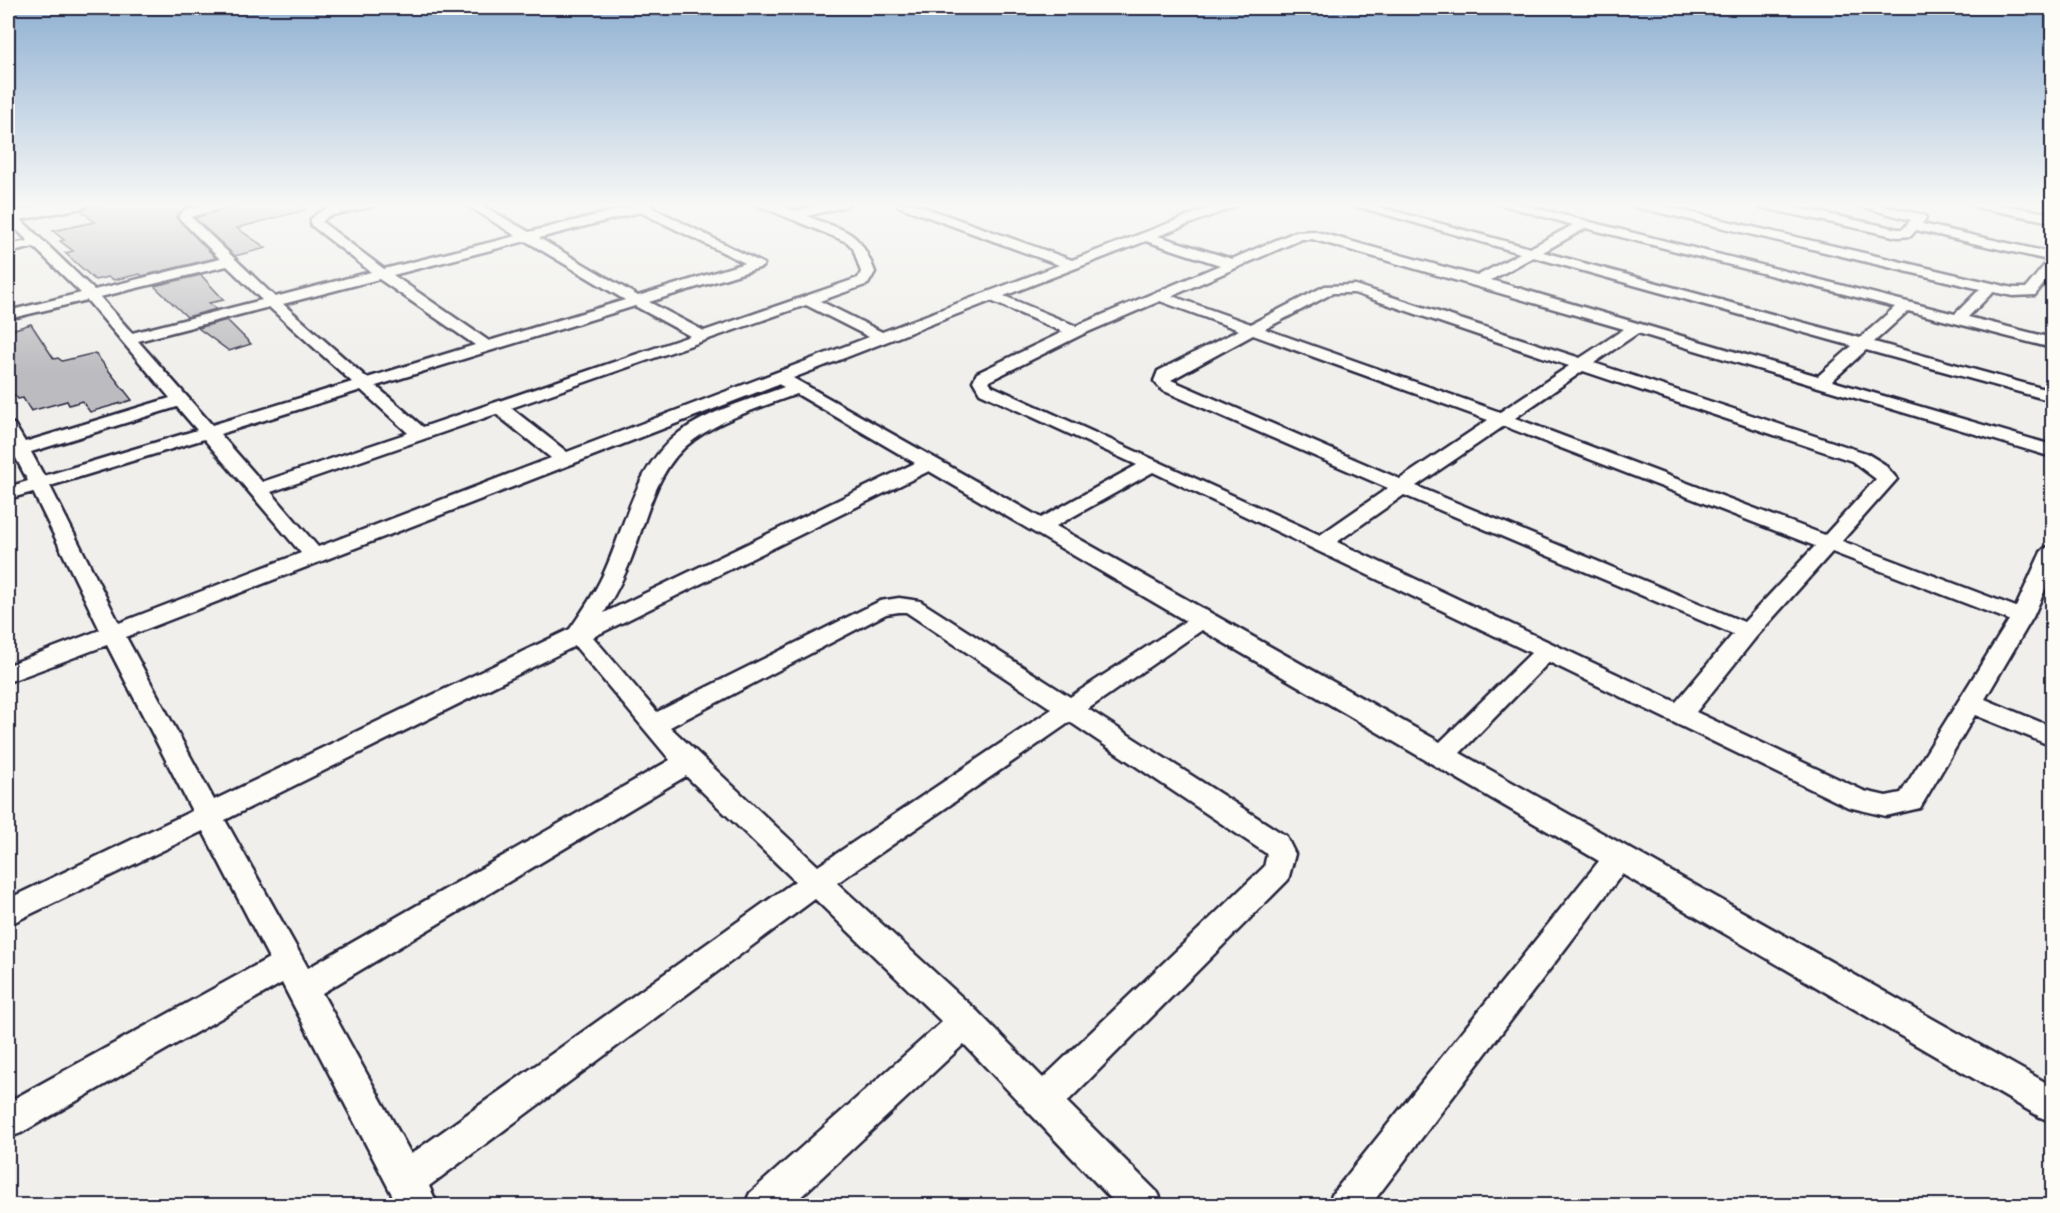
<svg xmlns="http://www.w3.org/2000/svg" width="2060" height="1213" viewBox="0 0 2060 1213" font-family="Itim,sans-serif">
<style>
.building{fill:#bcbcc0;stroke:#22223b;stroke-width:1.5}
.lines{fill:none;stroke-linecap:round;stroke-linejoin:round}
.street-casing{stroke:#22223b;stroke-width:5}
.secondary-casing{stroke:#22223b;stroke-width:5}
.street{fill:#fdfcf7;fill-rule:evenodd}
.secondary{fill:#fdfcf7;fill-rule:evenodd}
</style>
<rect width="100%" height="100%" fill="#f0efec"/>
<filter id="ink" filterUnits="userSpaceOnUse"><feTurbulence type="fractalNoise" baseFrequency=".0167" numOctaves="2"/><feDisplacementMap in="SourceGraphic" scale="12" xChannelSelector="R" yChannelSelector="G"/><feConvolveMatrix kernelMatrix="1 2 1 2 8 2 1 2 1" color-interpolation-filters="sRGB"/></filter>
<g filter="url(#ink)">
<path class="building" d="M105 203H207L186 207 176 217 216 258 142 276 140 274 114 280 109 277 95 280 65 253 73 251 60 241 64 240 53 231 94 222 81 210Z
M241 203H304L305 210 237 228 266 248 235 256 195 218Z
M201 275 224 300 209 303 216 309 187 317 154 286Z
M227 320 251 344 229 351 198 328Z
M31 324 54 359 58 358 62 361 95 353 132 400 90 412 82 401 69 405 67 401 31 411 23 398 18 399 15 395 8 397V331Z"/>
<g class="lines">
<defs>
<path id="street" d="M217 203H239L191 217 275 297 371 272 311 225V219C327 203 353 203 376 203L374 206 328 216 322 222 384 269 516 236 464 203H478L529 232 630 207 626 203H652L653 208 764 264 762 267 649 302 704 331 858 278 861 272 853 248 847 242 760 206 758 203H774L795 211 829 203H848L846 206 807 216C848 233 858 228 875 272L868 284 820 301 882 332 1059 265 898 206 896 203H912L1072 260 1222 203H1238L1236 206 1158 236 1232 259 1295 232 1313 231 1477 276 1520 253 1346 203H1364L1530 248 1573 225 1496 203H1515L1955 314 1980 289 1636 207 1630 203H1650L2013 288H2026L2047 262 2052 261 1916 230 1911 236 1898 237 1759 207 1753 203H1774L1898 229H1903L1911 220 1849 203H1869L1924 215 1926 218 1922 224 2052 253V273L2035 295 2013 296 1993 292 1968 317 2052 338V348L1908 311 1874 342 2052 391V401L1866 350 1832 381 2052 445V457L1638 333 1594 363 1866 453 1884 464 1897 479 1842 541 2016 607 2041 552 2045 548 2052 546V574L2033 617 1985 699 2052 727V746L1975 715 1920 808 1886 816 1848 807 1549 662 1460 753 2052 1086V1122L2040 1117 1622 874 1370 1206H1327L1333 1193 1599 861 1202 630 1088 709 1286 836 1295 854 1288 880 1067 1102 1158 1193 1164 1206H1118L964 1044 791 1206H744L750 1193 942 1022 815 899 429 1186 438 1206H398L282 983 21 1133 8 1138V1102L269 958 203 831 8 925V899L192 811 107 645 8 682V665L100 630 33 492 8 499V487L28 481 8 443V423L14 424 25 442 170 398 87 300 8 319V311L81 293 34 247 8 253V245L28 241 8 221V210L12 211 94 290 220 259 178 217 186 209ZM640 212 745 263 638 296 539 238ZM1586 228 1895 307 1860 338 1543 252ZM1302 239H1312L1624 329 1580 358 1355 285 1325 286 1251 324 1172 296ZM526 241 625 300 489 341 393 275ZM1146 241 1220 265 1076 326 1004 296ZM1533 257 1852 346 1818 376 1491 280ZM227 266 262 300 132 333 100 297ZM379 279 475 345 367 378 283 304ZM1333 293H1354L1569 366 1500 412 1265 329ZM991 301 1063 332 977 373 973 381 980 393 1137 465 1041 518 793 378ZM1160 301 1239 330 1158 371 1154 381 1162 390 1388 488 1320 535 992 386 989 381 1081 335ZM806 305 869 337 567 452 511 408ZM635 306 690 336 423 427 376 386ZM269 307 352 382 212 425 138 341ZM1253 335 1488 420 1400 479 1171 380ZM1583 371 1852 461 1876 479 1825 535 1515 418ZM778 384 784 387C749 400 711 410 680 432 634 467 626 526 603 575 594 594 582 612 570 629L214 800 126 637ZM361 390 408 433 262 482 220 434ZM797 394 915 463 604 613C614 596 624 578 631 559 648 516 655 467 695 439 726 417 762 407 797 394ZM177 407 197 430 44 476 31 452ZM496 414 551 458 318 547 271 492ZM1504 426 1815 546 1744 622 1416 486ZM204 439 301 553 119 623 50 486ZM929 471 1186 621 1070 697 920 601 899 598 880 601 657 712 593 637ZM1153 472 1531 653 1440 742 1056 526ZM1404 495 1733 634 1676 702 1337 542ZM1832 552 2009 620 1901 793 1886 796 1864 791 1696 712 1756 637ZM899 612H906L1052 709 818 866 670 727 886 614ZM575 646 670 760 308 968 225 820ZM1070 722 1267 854 1264 867 1043 1078 977 1011 837 883ZM686 776 795 881 411 1154 322 993Z
M1970 203H1992L2052 214V222L1976 207Z"/>
<path id="secondary" d="M56 203H91L82 208 8 222V212Z"/>
</defs>
<use href="#street" class="street-casing"/>
<use href="#secondary" class="secondary-casing"/>
<use href="#street" class="street"/>
<use href="#secondary" class="secondary"/>
</g>
</g>
<linearGradient id="sky" x2="0" y2="1"><stop stop-color="#8fb0d2"/><stop offset="0.55" stop-color="#f8f8f6"/><stop offset="1" stop-color="#f8f8f6" stop-opacity="0"/></linearGradient>
<rect width="2060" height="372" fill="url(#sky)"/>
<rect width="2060" height="1213" fill="none" stroke="#fdfcf7" stroke-width="30"/>
<rect x="15" y="15" width="2030" height="1183" fill="none" stroke="#22223b" stroke-width="2" filter="url(#ink)"/>
</svg>
